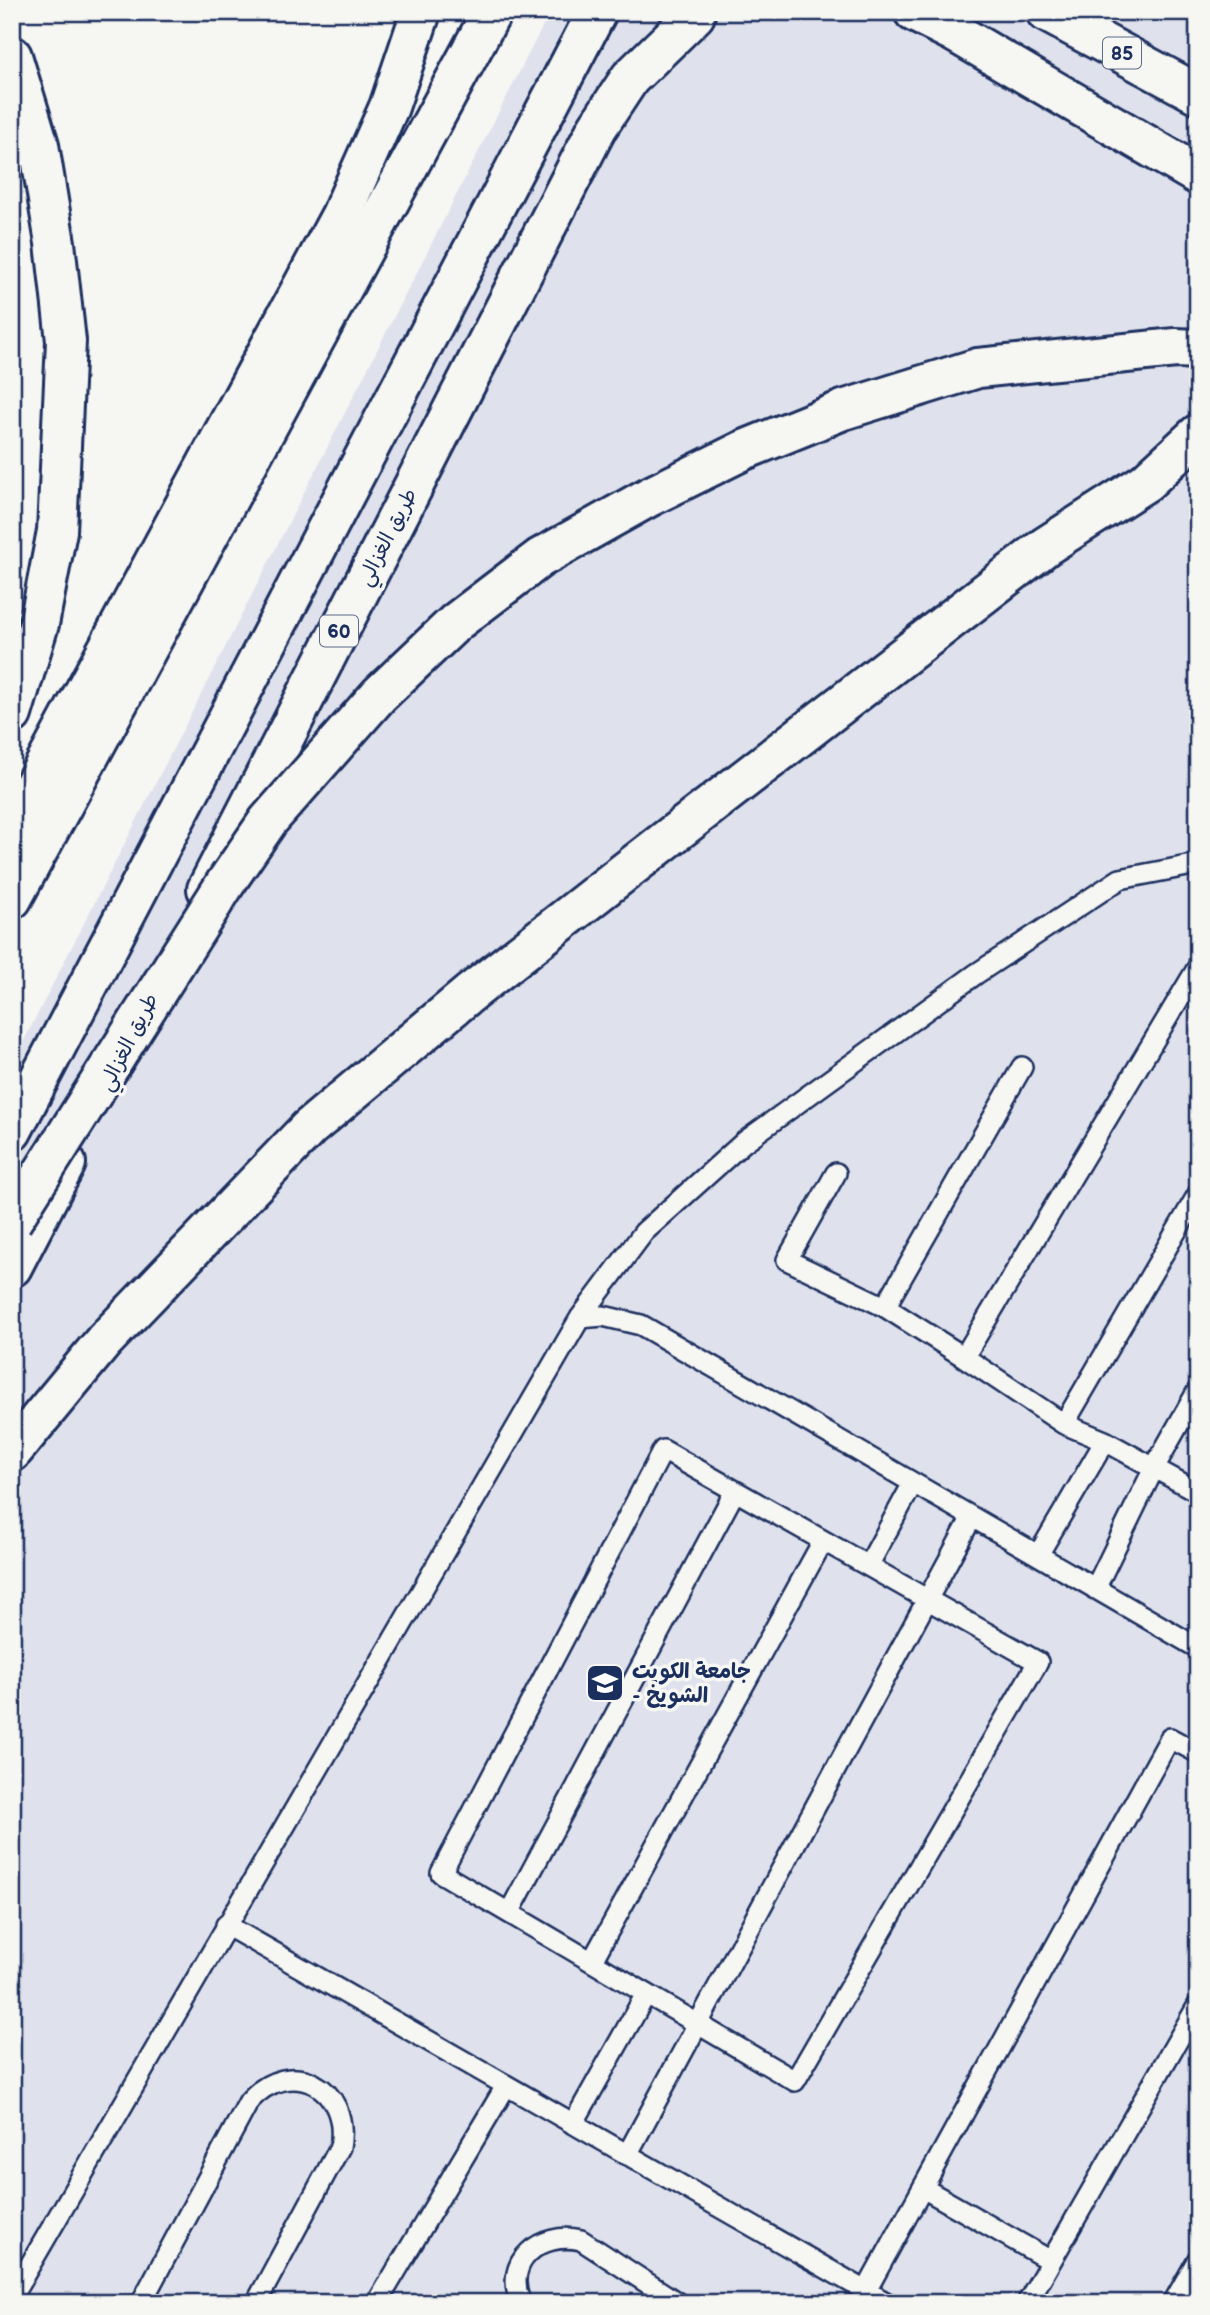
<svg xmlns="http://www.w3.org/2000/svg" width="1210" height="2315" viewBox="0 0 1210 2315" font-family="'Balsamiq Sans','Playpen Sans Arabic',sans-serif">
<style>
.built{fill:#dfe1ed}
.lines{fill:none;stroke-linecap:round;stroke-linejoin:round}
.lane-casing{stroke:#1b2f5e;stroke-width:24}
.secondary-casing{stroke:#1b2f5e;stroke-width:44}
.primary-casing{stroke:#1b2f5e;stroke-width:44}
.highway-casing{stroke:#1b2f5e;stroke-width:44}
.lane{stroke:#f6f6f2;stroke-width:19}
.secondary{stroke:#f6f6f2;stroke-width:38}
.primary{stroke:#f6f6f2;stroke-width:38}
.highway{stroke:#f6f6f2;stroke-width:38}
.highway-bridge-casing{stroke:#1b2f5e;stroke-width:44;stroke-linecap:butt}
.highway-bridge{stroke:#f6f6f2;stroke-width:38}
.labels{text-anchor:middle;stroke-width:7;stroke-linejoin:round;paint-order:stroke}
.shield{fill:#f6f6f2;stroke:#5d6b8a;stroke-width:2}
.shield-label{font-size:19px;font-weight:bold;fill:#1b2f5e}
.street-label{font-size:21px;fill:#1b2f5e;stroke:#f6f6f2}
.poi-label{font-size:21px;font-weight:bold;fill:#1b2f5e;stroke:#f6f6f2;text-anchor:start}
</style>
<rect width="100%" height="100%" fill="#f6f6f2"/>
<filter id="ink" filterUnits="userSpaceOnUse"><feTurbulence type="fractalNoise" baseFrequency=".0143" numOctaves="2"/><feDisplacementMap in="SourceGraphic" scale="14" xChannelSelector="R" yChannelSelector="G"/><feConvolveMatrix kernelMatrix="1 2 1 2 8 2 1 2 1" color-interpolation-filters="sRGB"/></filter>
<g filter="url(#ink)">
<path class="built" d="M550 12H1198V2303H12V1064Z"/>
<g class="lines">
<defs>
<path id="lane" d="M836 1173 787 1260 885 1307 964 1357 1064 1424 1105 1441 1198 1492
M885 1307 1022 1067
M580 1318 603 1316 641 1325C826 1434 1012 1541 1198 1648
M964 1357 1198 967
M1064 1424 1198 1194
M663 1450 1038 1662 795 2081 441 1873Z
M1038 1555 1105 1441
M868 1566 912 1485
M1095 1589 1154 1468 1198 1390
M509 1913 735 1491
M226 1925 887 2303
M592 1961 823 1541
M573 2124 646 1994
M627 2155 972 1517
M923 2188 1051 2261
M866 2291 1170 1738 1198 1753
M12 2296 580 1318 644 1232 744 1142 976 974 1120 879 1198 864
M141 2303 249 2101C290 2055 351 2086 340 2147L256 2303
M377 2303 506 2086
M521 2303C502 2261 541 2231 581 2240L678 2303
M1027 2303 1198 2005
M1173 2303 1198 2259"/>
<path id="secondary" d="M914 12 954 32 1198 175"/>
<path id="primary" d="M12 826 341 215 389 107 421 12
M207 889 597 128 630 78 695 15
M12 1267 66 1163"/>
<path id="highway" d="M1046 12 1198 94
M12 56 39 145 55 243 66 341 57 531 39 624 12 714
M12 899 492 12
M12 1131 597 12
M12 1452 104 1341 309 1128 469 994 622 874 1046 546 1146 482 1198 434"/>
</defs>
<use href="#lane" class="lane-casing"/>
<use href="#secondary" class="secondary-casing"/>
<use href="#primary" class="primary-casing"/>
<use href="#highway" class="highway-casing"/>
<use href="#lane" class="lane"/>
<use href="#secondary" class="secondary"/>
<use href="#primary" class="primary"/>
<use href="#highway" class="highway"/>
<defs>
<path id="highway-bridge" d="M12 1221 225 884 268 821 379 695 456 622 540 558 649 497 744 450 843 410 978 368 1176 348 1198 349"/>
</defs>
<use href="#highway-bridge" class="highway-bridge-casing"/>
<use href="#highway-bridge" class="highway-bridge"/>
</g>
</g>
<defs>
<symbol id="university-square" viewBox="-11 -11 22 22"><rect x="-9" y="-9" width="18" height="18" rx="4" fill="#1b2f5e" stroke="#f6f6f2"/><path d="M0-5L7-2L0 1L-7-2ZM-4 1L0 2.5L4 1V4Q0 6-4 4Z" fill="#fff"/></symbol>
</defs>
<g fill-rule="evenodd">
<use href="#university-square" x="583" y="1661" width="44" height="44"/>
</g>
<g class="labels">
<g class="shield">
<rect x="1103" y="37.5" width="38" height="31" rx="5"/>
<rect x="320" y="615.5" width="38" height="31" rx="5"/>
</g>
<g class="shield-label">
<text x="1122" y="60">85</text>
<text x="339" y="638">60</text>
</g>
<g class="street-label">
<text transform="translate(387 537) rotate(-63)" y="7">طريق الغزالي</text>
<text transform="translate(128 1042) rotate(-63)" y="7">طريق الغزالي</text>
</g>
<g class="poi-label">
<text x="632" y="1678">جامعة الكويت<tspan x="632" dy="24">- الشويخ</tspan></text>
</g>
</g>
<rect width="1210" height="2315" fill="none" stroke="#f6f6f2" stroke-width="42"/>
<rect x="21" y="21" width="1168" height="2273" fill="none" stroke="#1b2f5e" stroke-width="2.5" filter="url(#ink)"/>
</svg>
